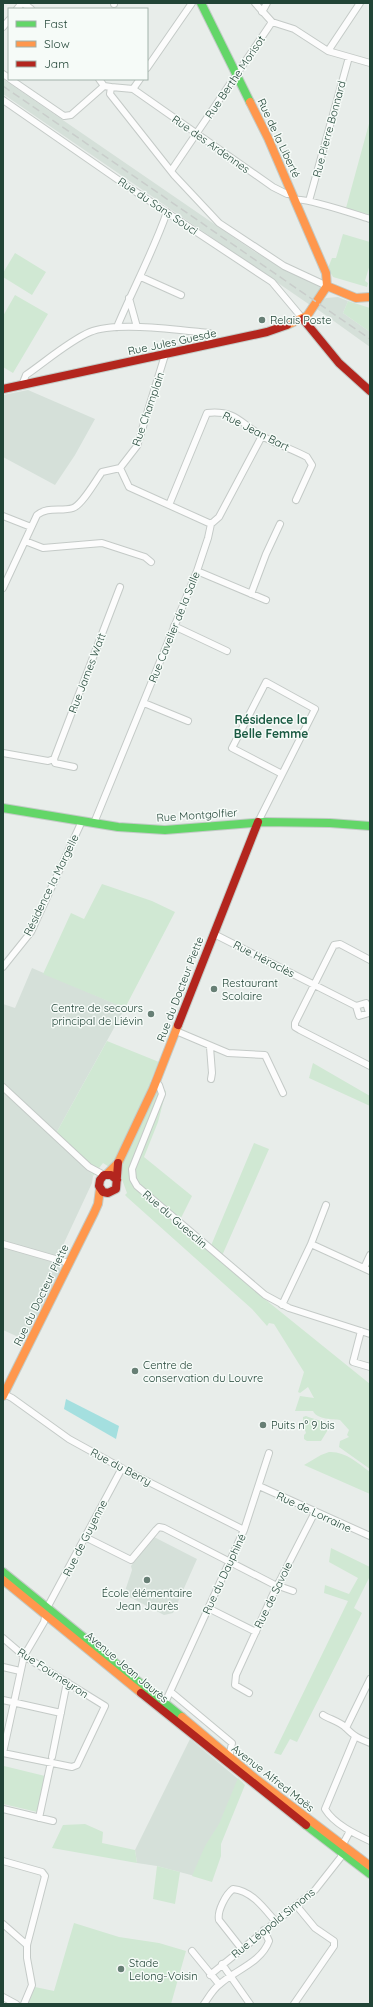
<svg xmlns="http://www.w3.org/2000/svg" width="373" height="2007" viewBox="0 0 373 2007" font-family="Quicksand,sans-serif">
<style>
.built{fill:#d5e0d9}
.green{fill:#d0e8d3}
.water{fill:#a4dfdf}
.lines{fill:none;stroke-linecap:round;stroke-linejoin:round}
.street-casing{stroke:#c4cac7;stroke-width:8}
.fast-casing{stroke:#c3cbc7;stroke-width:10}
.slow-casing{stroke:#c3cbc7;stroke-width:10}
.jam-casing{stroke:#c3cbc7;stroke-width:10}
.street{stroke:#fcfcfc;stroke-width:6}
.fast{stroke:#63d668;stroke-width:8}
.slow{stroke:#ff974d;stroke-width:8}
.jam{stroke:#b3261e;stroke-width:8}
.rail{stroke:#c9cdcb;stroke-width:1.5;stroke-dasharray:8 4;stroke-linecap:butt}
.poi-dot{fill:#677f75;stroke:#f6fbf8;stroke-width:1.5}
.labels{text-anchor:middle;stroke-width:3;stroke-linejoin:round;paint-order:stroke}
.street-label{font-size:11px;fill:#214436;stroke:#f6fbf8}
.poi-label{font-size:11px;fill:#214436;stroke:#f6fbf8;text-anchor:start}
.neighbourhood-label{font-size:12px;font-weight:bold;fill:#1a5a42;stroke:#f6fbf8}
</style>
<rect width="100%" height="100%" fill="#e8edea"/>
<path class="built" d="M3 79 255 252 285 268 320 284 322 301 326 298 338 297 348 301 343 313 370 332V347L317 309V308L312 304 310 305 3 94Z
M28 390 95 419 75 455 55 485 3 457V395Z
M32 968 125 1008 54 1137 90 1170 93 1176 92 1183 64 1243 60 1255V1271L25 1340 3 1330V1004L15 1008Z
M154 1537 197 1559 173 1613 164 1615 124 1594 132 1570 131 1566Z
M190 1739 243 1783 206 1879 157 1866 137 1863 135 1850Z"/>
<path class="green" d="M370 120V215L346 208Z
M343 234 370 242V264L365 281 368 283 367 287 333 277 328 268 332 258H336Z
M15 253 46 272 32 295 3 277V273Z
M15 295 48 314 13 373 3 367V316Z
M348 301 370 308V332L343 313Z
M102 884 152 901 175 912 125 1008 43 974 71 913 84 919Z
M107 1041 159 1062 150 1082 166 1091 158 1122 144 1157 192 1196 178 1224 261 1296 370 1384V1469L339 1447 340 1441 349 1437 347 1435 349 1430 340 1420C334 1419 317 1420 313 1411H295L300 1396 314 1398 308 1387 300 1393 298 1392 304 1372 274 1324 269 1323 267 1326 252 1309 128 1198 125 1195 127 1193 120 1174 103 1163 93 1176 90 1170 54 1137Z
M313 1063 370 1096V1106L309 1078Z
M254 1143 269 1149 221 1258 210 1248Z
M306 1416C314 1420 324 1419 329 1428L321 1441H307L304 1439V1435L306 1433 303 1424V1417Z
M329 1452C345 1451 358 1463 370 1472V1494L304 1465 321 1455Z
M331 1548 370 1567V1576L354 1608 362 1613 297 1742 290 1739 281 1755 274 1753 348 1601 324 1593 325 1585 349 1594 358 1578 329 1562Z
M4 1766 45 1776 37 1812 3 1804Z
M238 1778 245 1785 221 1844V1856L212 1882 192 1876 205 1846 219 1824Z
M85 1824 103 1832 102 1843 135 1850 137 1863 52 1848 63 1825Z
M157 1866 180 1872 175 1904 153 1899Z
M74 1923 119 1937 159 1943 186 1951 171 2004H27L35 1987 54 1991Z"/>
<path class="water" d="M66 1399 119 1426 116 1439 64 1409Z"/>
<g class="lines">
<defs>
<path id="street" d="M23 3 31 9
M114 3V4
M255 3 272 22 294 29 328 51 370 63
M17 9 22 3
M262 12 267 3
M3 27 9 20
M328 51 360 3
M147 68 192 3
M3 74 9 78
M10 79 64 116 71 115 104 86
M99 79 104 86
M104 86 111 87 110 94 174 175 219 223 284 266 327 286
M111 87 133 89 140 79
M133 89 273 187 287 194H292
M3 100 130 188 272 282 303 319
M171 171 272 22
M295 200C304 197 357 215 370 219
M309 201 349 57
M141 277 181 295
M129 298 137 327
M117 327C133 289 153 252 167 212
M22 385 26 375C45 362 69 341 90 332 115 321 180 330 209 333L210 345
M120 468 129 487 211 524
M169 505 207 413C236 410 240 423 262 436 276 444 292 449 307 457L312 465 296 500
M3 516 31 527
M25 541 43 548 102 543 145 557 151 562
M197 571 266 600
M3 588 37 515C48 506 61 512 73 508 82 505 96 480 102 472L120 468 137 446 165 355
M251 594 266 554 280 524
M174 626 227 651
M144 703 188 721
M3 753 48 761 54 759 55 763 74 767
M54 759 120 587
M258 822 315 709 266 682 232 748 282 774
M94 823 197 571 208 538 211 524 219 517 262 436
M214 934 356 1006 366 1003 369 1013 359 1016 356 1006
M370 960 340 944 334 945 295 1023V1027L300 1030 370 1066
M3 967 31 932 82 821
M176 1031 228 1053 265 1055 283 1093
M210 1047 212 1073 211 1079
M156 1082 159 1085 162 1094 132 1169 133 1179 137 1186 265 1295 289 1308 370 1334
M3 1087 89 1167 104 1175
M3 1244 69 1263
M311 1244 370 1271
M364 1268 370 1255
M282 1305 311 1244 326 1205
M361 1331 353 1362 370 1367
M4 1394 12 1398 69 1439 127 1471 244 1530
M259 1486 370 1536
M85 1537 131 1560 156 1530 159 1527 164 1528 273 1584 293 1591
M208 1608 256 1632
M3 1638 24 1656 105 1706 77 1765 72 1767 3 1753
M3 1667 20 1671
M171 1692 232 1743 230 1753 226 1757
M249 1693 235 1685 236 1675 275 1590 315 1512
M3 1700 61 1713
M164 1705 244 1530 269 1453
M323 1715C329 1719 341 1722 346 1728 355 1737 358 1738 370 1743
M346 1728 370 1679
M355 1737 325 1809C334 1824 355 1834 370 1841
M3 1753 24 1656 44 1622 47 1608 122 1468
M52 1757 67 1682
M3 1809 53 1821
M39 1818 51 1762
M3 1861 42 1872 45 1876 27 1945V1958L32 1985 24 2004
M3 1924 27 1945
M241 1948 219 1920C217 1911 226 1894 233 1889 252 1891 264 1908 275 1921
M192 1951 219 1984
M222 1964 250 2004
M210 1975 315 1890 341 1857 342 1846 350 1831
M3 1997 16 2004
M204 2004C209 1997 213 1989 220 1984 235 1970 261 1963 269 1941L264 1930
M294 2004 334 1946V1941L315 1928 296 1905"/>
<path id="fast" d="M201 3 250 102
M3 808 118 827 165 830 264 822 330 823 370 826
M3 1572 182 1717
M306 1825 370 1874"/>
<path id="slow" d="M250 102 268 138 326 273 327 286 307 316 287 325
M327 286 356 298 370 297
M107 1174 118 1163 153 1089 178 1025
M3 1396 94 1213 98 1204 100 1189
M3 1580 141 1693
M182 1717 256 1779 370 1866"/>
<path id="jam" d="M303 319 339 363 370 391
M3 389 267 332 287 325
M178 1025 258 822
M117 1180 111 1175H104L100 1180 99 1186 103 1192 108 1193 116 1189 118 1163
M141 1693 306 1825"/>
</defs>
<use href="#street" class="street-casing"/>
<use href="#fast" class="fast-casing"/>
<use href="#slow" class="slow-casing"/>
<use href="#jam" class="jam-casing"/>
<use href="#street" class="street"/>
<use href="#fast" class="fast"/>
<use href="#slow" class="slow"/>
<use href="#jam" class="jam"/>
<path class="rail" d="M3 86 370 339"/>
</g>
<g class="poi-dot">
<circle cx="262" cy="320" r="4"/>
<circle cx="214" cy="989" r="4"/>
<circle cx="151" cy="1014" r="4"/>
<circle cx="135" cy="1371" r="4"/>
<circle cx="263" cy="1425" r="4"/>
<circle cx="147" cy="1580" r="4"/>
<circle cx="121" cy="1969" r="4"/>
</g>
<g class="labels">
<g class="street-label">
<text transform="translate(235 77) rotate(-56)" y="4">Rue Berthe Morisot</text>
<text transform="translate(329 129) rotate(-75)" y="4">Rue Pierre Bonnard</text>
<text transform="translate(279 138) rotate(65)" y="4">Rue de la Liberté</text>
<text transform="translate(211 144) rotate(35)" y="4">Rue des Ardennes</text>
<text transform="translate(158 206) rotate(34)" y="4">Rue du Sans Souci</text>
<text transform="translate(172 342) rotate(-12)" y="4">Rue Jules Guesde</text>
<text transform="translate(148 409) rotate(-71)" y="4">Rue Champlain</text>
<text transform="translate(256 431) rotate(27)" y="4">Rue Jean Bart</text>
<text transform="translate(174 627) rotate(-68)" y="4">Rue Cavelier de la Salle</text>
<text transform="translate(87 673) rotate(-69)" y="4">Rue James Watt</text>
<text transform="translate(197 815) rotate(-4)" y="4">Rue Montgolfier</text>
<text transform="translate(51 885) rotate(-64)" y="4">Résidence la Margelle</text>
<text transform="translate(264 959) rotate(27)" y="4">Rue Héraclès</text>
<text transform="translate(180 989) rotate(-69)" y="4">Rue du Docteur Piette</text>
<text transform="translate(175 1219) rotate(41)" y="4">Rue du Guesclin</text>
<text transform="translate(41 1295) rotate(-64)" y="4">Rue du Docteur Piette</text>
<text transform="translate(121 1467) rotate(28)" y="4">Rue du Berry</text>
<text transform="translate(314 1512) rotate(25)" y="4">Rue de Lorraine</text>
<text transform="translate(85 1538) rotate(-63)" y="4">Rue de Guyenne</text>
<text transform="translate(224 1574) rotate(-65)" y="4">Rue du Dauphiné</text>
<text transform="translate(273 1595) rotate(-64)" y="4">Rue de Savoie</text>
<text transform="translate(127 1667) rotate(40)" y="4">Avenue Jean Jaurès</text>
<text transform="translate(53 1673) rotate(33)" y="4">Rue Fourneyron</text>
<text transform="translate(273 1778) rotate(38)" y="4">Avenue Alfred Maës</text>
<text transform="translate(273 1923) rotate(-39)" y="4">Rue Léopold Simons</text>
</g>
<g class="poi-label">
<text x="270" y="324">Relais Poste</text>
<text x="222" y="987">Restaurant<tspan x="222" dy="13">Scolaire</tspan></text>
<text x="143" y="1012" text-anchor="end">Centre de secours<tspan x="143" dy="13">principal de Liévin</tspan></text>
<text x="143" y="1369">Centre de<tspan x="143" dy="13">conservation du Louvre</tspan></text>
<text x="271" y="1429">Puits n° 9 bis</text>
<text x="147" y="1597" text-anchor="middle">École élémentaire<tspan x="147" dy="13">Jean Jaurès</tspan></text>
<text x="129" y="1967">Stade<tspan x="129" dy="13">Lelong-Voisin</tspan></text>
</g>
<g class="neighbourhood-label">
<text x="271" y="724">Résidence la<tspan x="271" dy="14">Belle Femme</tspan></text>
</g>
</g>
<rect width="373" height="2007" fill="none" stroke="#214436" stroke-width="8"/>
<rect x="8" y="8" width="140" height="72" fill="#f6fbf8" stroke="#a1b2aa"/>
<rect x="16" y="21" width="20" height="6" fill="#63d668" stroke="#a1b2aa"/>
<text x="44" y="28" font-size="12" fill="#214436">Fast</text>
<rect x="16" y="41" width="20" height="6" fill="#ff974d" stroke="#a1b2aa"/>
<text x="44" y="48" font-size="12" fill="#214436">Slow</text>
<rect x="16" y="61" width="20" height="6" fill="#b3261e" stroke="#a1b2aa"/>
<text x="44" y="68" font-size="12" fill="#214436">Jam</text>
</svg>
